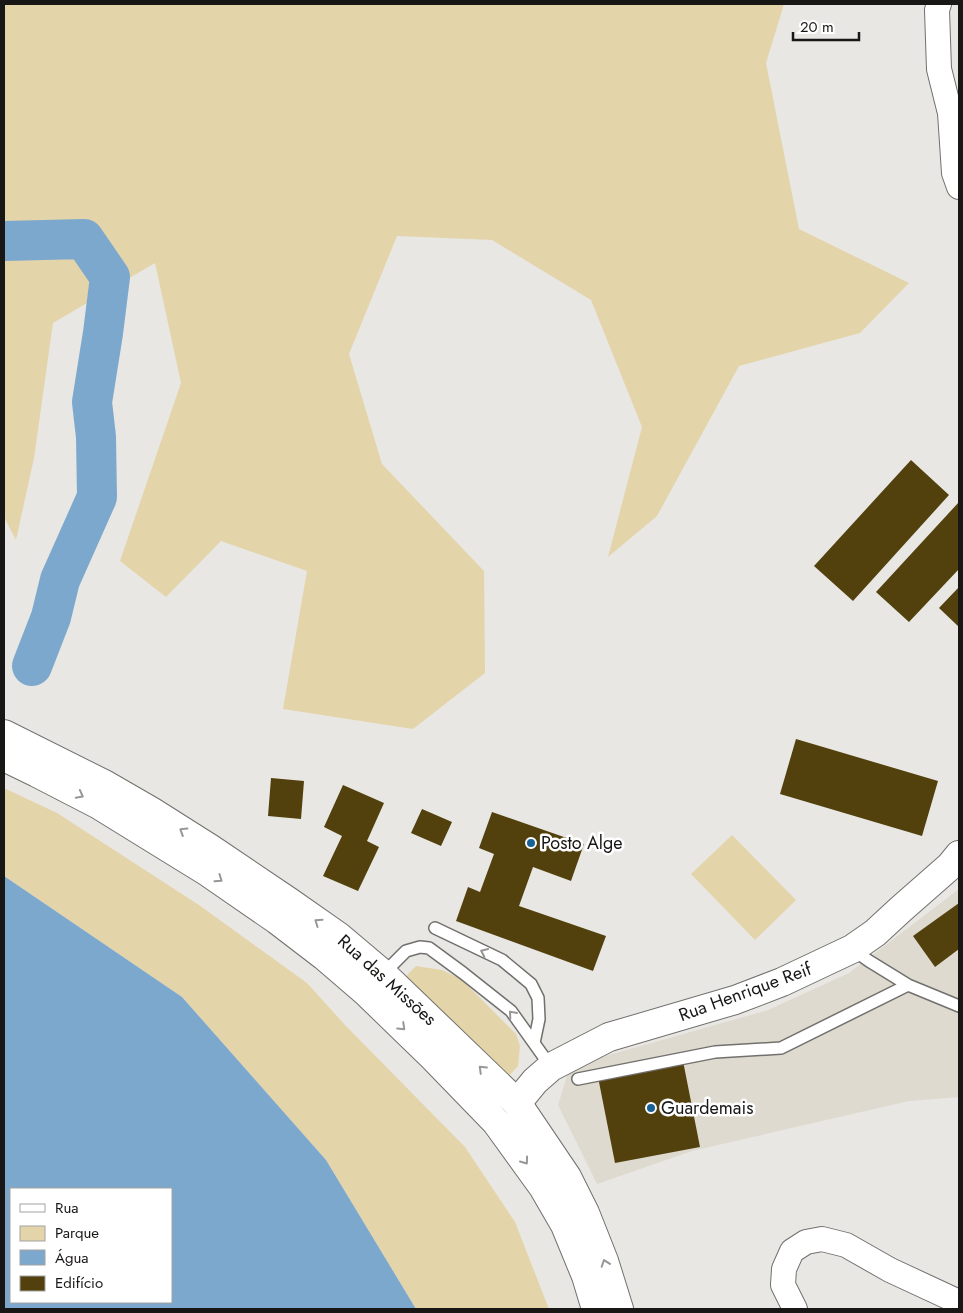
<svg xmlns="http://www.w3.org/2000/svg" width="963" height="1313" viewBox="0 0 963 1313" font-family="Jost,sans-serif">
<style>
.built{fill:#dedacf}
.green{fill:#e4d4aa}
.water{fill:#7da8cd;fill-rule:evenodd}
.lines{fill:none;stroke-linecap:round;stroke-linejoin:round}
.river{stroke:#7da8cd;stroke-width:40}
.building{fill:#52410d}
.service-casing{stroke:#71706d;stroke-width:14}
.minor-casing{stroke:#71706d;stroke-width:26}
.tertiary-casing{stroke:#71706d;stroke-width:30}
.primary-casing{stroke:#71706d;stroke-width:30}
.service{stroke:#fff;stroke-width:11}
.minor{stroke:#fff;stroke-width:24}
.tertiary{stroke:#fff;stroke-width:28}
.primary{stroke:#fff;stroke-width:28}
.oneway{stroke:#979796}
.poi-dot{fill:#176194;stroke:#fff;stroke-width:2}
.labels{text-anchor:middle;stroke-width:5;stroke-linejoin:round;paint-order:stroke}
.poi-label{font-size:18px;fill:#181716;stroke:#fff;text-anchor:start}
.street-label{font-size:18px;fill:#181716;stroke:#fff}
</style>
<rect width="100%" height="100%" fill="#e8e7e3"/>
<path class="built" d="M959 889V1097L909 1101 692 1151 597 1184 558 1105 570 1066 768 1010 849 973Z"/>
<path class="green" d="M4 4H784L766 63 799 229 909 283 860 333 739 366 657 516 608 557 642 427 591 300 492 240 397 236 349 354 382 464 484 571 485 673 413 729 283 709 307 571 221 541 166 597 120 561 181 383 155 263 53 323 34 458 16 540 4 517Z
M4 788 57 813 199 905 307 983 345 1025 465 1147 515 1222 549 1309H416L326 1160 182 997 4 876Z
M732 835 796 900 755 940 691 874Z
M416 966 442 970 461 979 516 1034 520 1046 518 1066 506 1079 406 980 407 975Z"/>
<path class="water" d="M4 876 182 997 326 1160 416 1309H4ZM11 1189H171V1302H11Z"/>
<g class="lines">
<path class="river" d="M4 241 84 239 110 277 103 333 92 402 96 437 97 497 60 580 51 617 32 666"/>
</g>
<path class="building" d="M911 460 949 495 853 601 814 566Z
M959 502V569L909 622 876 592Z
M959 587V627L939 608Z
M796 739 938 781 922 836 780 794Z
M271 778 304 781 301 819 268 816Z
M343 785 384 803 367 841 379 847 358 891 323 876 342 836 324 827Z
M422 809 452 822 441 846 411 833Z
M492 812 584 844 571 881 533 867 519 906 606 936 593 971 456 921 468 887 480 892 494 854 479 848Z
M959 903V949L935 967 913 936Z
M683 1061 700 1147 615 1163 598 1077Z"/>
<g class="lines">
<defs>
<path id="service" d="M435 928 502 960 531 984 538 998 539 1019 534 1043
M852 949 869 961 908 985 959 1006
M383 974 406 951 420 947 429 948 463 973 511 1011 551 1067
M578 1079 715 1052 781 1048 908 985"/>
<path id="minor" d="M939 4 937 10 939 69 950 113 954 173 959 187
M795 1309 783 1285 784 1269 792 1251 806 1242 822 1239 846 1245 890 1270 959 1302"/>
<path id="tertiary" d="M517 1103 535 1081 551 1067 609 1037 735 1000 782 982 852 949 875 933 901 909 950 866 959 855"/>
<path id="primary" d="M4 734 106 785 151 811 211 849 288 901 338 936 383 974 517 1103 567 1177 585 1213 604 1261 619 1309
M4 757 37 773 99 805 206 871 277 920 324 956 367 993 434 1058 496 1122 543 1187 565 1225 586 1276 596 1309"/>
</defs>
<use href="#service" class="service-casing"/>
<use href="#minor" class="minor-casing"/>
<use href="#tertiary" class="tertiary-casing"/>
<use href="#primary" class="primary-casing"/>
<use href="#service" class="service"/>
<use href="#minor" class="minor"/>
<use href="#tertiary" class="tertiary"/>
<use href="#primary" class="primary"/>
</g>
<defs><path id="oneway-chevron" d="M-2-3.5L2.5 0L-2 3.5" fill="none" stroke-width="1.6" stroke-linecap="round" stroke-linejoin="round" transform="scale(1.25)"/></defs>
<g class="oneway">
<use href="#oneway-chevron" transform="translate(80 795) rotate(28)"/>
<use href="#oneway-chevron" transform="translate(183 831) rotate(-148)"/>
<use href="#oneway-chevron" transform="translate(219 879) rotate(35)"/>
<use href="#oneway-chevron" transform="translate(318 922) rotate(-145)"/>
<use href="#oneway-chevron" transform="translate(484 952) rotate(-155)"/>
<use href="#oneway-chevron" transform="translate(512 1014) rotate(-131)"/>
<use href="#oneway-chevron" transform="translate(402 1027) rotate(44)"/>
<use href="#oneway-chevron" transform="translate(482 1069) rotate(-136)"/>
<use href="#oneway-chevron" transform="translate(525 1161) rotate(54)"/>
<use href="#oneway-chevron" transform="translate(605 1263) rotate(-109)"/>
</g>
<g class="poi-dot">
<circle cx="531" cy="843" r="5"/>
<circle cx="651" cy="1108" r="5"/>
</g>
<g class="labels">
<g class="poi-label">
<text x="541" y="849">Posto Alge</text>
<text x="661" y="1114">Guardemais</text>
</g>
<g class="street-label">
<text transform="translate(387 980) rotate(42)" y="6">Rua das Missões</text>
<text transform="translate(745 992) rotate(-20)" y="6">Rua Henrique Reif</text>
</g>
</g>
<rect width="963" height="1313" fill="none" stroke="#181716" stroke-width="10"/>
<rect x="10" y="1188" width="162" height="115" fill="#ffffff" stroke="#a3a2a2"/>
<rect x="20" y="1204" width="25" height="8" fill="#ffffff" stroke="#a3a2a2"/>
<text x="55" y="1213" font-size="15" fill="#181716">Rua</text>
<rect x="20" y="1226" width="25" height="15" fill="#e4d4aa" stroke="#a3a2a2"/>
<text x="55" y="1238" font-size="15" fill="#181716">Parque</text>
<rect x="20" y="1250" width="25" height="15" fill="#7da8cd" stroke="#a3a2a2"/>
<text x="55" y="1263" font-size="15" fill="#181716">Água</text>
<rect x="20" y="1276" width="25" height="15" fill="#52410d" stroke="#a3a2a2"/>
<text x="55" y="1288" font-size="15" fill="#181716">Edifício</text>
<path d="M793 32v8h66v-8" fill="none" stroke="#181716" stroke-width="2.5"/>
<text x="800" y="32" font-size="15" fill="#181716" stroke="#ffffff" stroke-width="4" paint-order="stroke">20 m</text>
</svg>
